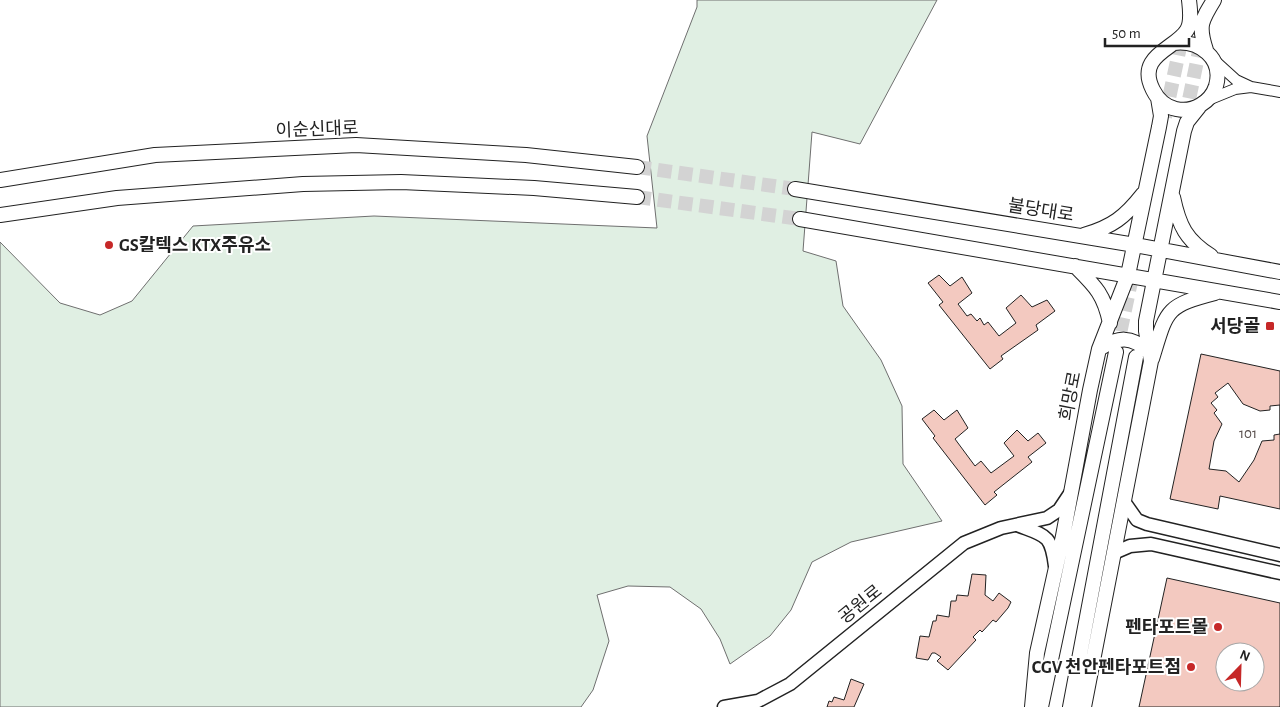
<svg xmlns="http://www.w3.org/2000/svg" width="1280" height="707" viewBox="0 0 1280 707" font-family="'Alegreya Sans','Noto Sans KR',sans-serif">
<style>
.green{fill:#e0efe3;stroke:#6f6f6f}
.building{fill:#f3c9c0;stroke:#222;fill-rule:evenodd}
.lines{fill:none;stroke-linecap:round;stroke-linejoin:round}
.secondary-tunnel{stroke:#d3d3d3;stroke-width:14;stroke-dasharray:14 7;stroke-linecap:butt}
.minor-casing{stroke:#222;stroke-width:12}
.tertiary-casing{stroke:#222;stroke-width:15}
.secondary-casing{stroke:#222;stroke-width:16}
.minor{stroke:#fff;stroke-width:10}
.tertiary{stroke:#fff;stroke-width:12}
.secondary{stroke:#fff;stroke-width:14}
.poi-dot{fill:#c62828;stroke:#fff;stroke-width:2}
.labels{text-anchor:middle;stroke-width:4;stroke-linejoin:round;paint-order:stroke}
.number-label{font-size:15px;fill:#564c4a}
.street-label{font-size:18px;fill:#222;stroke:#fff}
.poi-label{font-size:18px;font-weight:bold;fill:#222;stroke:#fff;text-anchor:end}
</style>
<rect width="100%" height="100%" fill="#fff"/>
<path class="green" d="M697 0H937L860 144 812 132 803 251 836 261 843 306 881 360 902 406 903 464 942 521 851 542 812 562 791 610 770 636 730 664 720 639 701 609 670 587 628 586 597 595 609 641 593 690 581 707H0V242L60 303 100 315 132 301 193 226 374 216 657 228 647 136 697 7Z"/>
<path class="building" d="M939 275 950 286 962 277 972 293 958 304 967 316 971 314 977 321 980 318 984 325 988 322 999 336 1016 323 1006 308 1021 295 1032 307 1047 300 1055 311 1036 325 1038 330 1001 356 1003 359 990 369 939 305 943 302 928 283Z
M1201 354 1280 371V509L1220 496 1218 509 1170 499Z
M1228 383 1243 404 1260 411 1270 410V406L1280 405V434L1274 435V440L1262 441 1254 460 1239 482 1226 471 1209 469 1214 441 1222 424 1214 413 1217 410 1211 403 1218 397 1215 393Z
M934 410 944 420 957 410 968 428 955 439 975 466 981 461 991 473 1014 456 1004 443 1017 430 1028 441 1038 433 1046 443 1028 457 1032 462 994 492 997 495 985 505 933 438 935 436 922 419Z
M972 574 986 575 985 595 993 601 999 593 1011 602 1008 608 996 622 993 620 982 632 980 630 973 637 976 640 948 670 937 661 941 657 935 653H932L928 660 916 658 920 636 929 637 933 621H936L937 615 949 617 951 601H956L957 595 968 596Z
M1167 578 1280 603V707H1139ZM1225 652H1255V682H1225Z
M851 679 864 684 854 707H827L829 701 832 702 834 697 844 700Z"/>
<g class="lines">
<path class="secondary-tunnel" d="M1165 117 1183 33
M1185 119 1202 37
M637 167 795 189
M637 197 800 219
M1116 352 1132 277"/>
<defs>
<path id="minor" d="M1251 87 1280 92
M1208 100 1235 89 1251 87 1236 80 1214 60"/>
<path id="tertiary" d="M1125 503 1137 520 1147 524 1280 555
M1017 525C1046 536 1051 534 1055 566
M1116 552 1130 546 1151 544 1280 573
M724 707 758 701 790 684 964 543 1001 528 1047 518 1059 510 1071 492"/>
<path id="secondary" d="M1174 43C1199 40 1224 58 1216 86 1211 102 1193 113 1176 109 1166 107 1158 100 1153 90 1135 55 1176 49 1187 30 1192 22 1190 9 1189 0
M1206 50C1198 26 1201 21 1214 0
M0 180 155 155 356 145 526 155 637 167
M795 189 1135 245 1280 272
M1173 197C1179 226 1186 240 1211 256
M0 215 117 198 303 184 401 182 534 188 637 197
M800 219 1280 302
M1084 235C1112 227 1125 217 1143 194
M1075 266C1095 286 1104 294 1110 323
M1099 349C1118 337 1131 335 1149 352
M1152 359C1167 310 1165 306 1215 293
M1032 707 1037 653 1063 536 1090 390 1099 349 1128 275 1159 127 1161 116 1158 98
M1041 707 1116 352
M1070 707 1136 357
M1084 707 1151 361 1146 331V321L1184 131 1187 122 1199 107"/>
</defs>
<use href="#minor" class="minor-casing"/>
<use href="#tertiary" class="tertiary-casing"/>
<use href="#secondary" class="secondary-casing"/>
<use href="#minor" class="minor"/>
<use href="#tertiary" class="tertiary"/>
<use href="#secondary" class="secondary"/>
</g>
<g class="poi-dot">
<circle cx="109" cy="245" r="5"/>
<rect x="1265" y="321" width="10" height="10" rx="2.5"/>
<circle cx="1218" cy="627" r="5"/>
<circle cx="1191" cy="667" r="5"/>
</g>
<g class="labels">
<g class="number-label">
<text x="1248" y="438">101</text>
</g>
<g class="street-label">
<text transform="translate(317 129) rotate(-2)" y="6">이순신대로</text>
<text transform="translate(1041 210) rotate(9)" y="6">불당대로</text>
<text transform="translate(1070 396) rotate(-79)" y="6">희망로</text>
<text transform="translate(860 604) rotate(-39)" y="6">공원로</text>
</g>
<g class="poi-label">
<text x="119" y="251" text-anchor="start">GS칼텍스 KTX주유소</text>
<text x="1260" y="332">서당골</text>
<text x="1208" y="633">펜타포트몰</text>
<text x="1181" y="673">CGV 천안펜타포트점</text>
</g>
</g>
<g transform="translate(1240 667) rotate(23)"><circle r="24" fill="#ffffff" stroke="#a7a7a7"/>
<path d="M0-4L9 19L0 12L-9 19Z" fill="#c62828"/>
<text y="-8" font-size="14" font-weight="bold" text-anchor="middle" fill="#222222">N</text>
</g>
<path d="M1105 38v8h84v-8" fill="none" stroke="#222222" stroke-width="2.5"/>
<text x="1112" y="38" font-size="15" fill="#222222" stroke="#ffffff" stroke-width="4" paint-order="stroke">50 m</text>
</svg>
